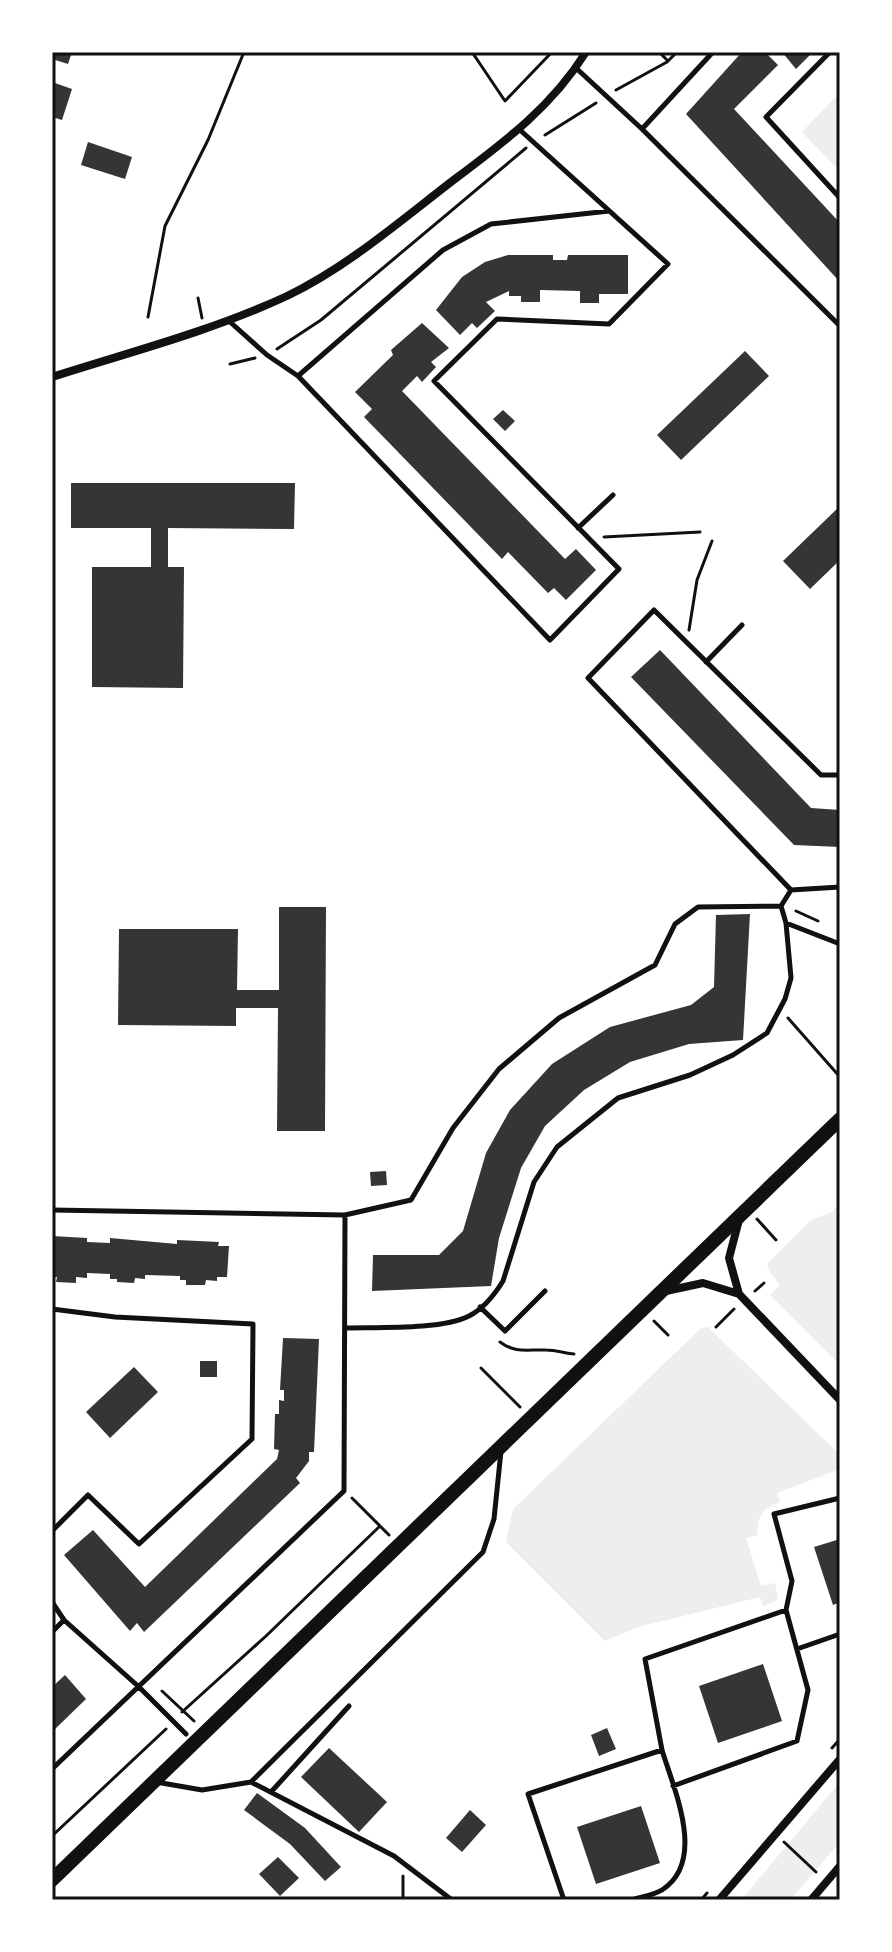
<svg xmlns="http://www.w3.org/2000/svg" width="892" height="1952" viewBox="0 0 892 1952" font-family="Spectral,serif">
<style>
.green{fill:#eee}
.building{fill:#353535}
.lines{fill:none;stroke-linecap:round;stroke-linejoin:round}
.path{stroke:#111;stroke-width:3}
.service{stroke:#111;stroke-width:5}
.minor{stroke:#111;stroke-width:8}
.secondary{stroke:#111;stroke-width:14}
.neatline{fill:none;stroke:#111;stroke-width:3}
</style>
<rect width="100%" height="100%" fill="#fff"/>
<path class="green" d="M840 92V172L802 132Z
M840 1203V1365L770 1295 780 1285 769 1271 767 1264 811 1220 832 1212Z
M708 1327 840 1455V1469L777 1493 780 1502C764 1507 755 1518 758 1535L746 1538 761 1586 775 1583 778 1597 776 1601 763 1606 760 1597 638 1627 605 1641 506 1542 513 1509 701 1328Z
M840 1782V1842L790 1900H741Z"/>
<path class="building" d="M52 52H72L68 64 52 59Z
M742 52H765L778 65 734 109 840 223V282L686 114Z
M782 52H813L796 69Z
M52 82 72 89 62 120 52 117Z
M88 142 132 157 125 179 81 165Z
M508 255H553V260H567L568 255H628V294H599V303H580V291L540 290V302H521V296H509V291L486 302 495 311 477 328 472 323 460 335 436 310 462 277 485 262Z
M422 323 449 348 431 362 436 367 422 382 417 376 402 391 565 559 576 549 596 570 566 600 554 588 548 593 508 552 502 559 364 417 372 409 355 392 393 355 391 350Z
M745 351 769 376 681 460 657 435Z
M503 410 515 421 505 431 493 419Z
M71 483H295L294 529 168 528V567H184L183 688 92 687V567H151V528H71Z
M840 506V560L810 589 783 561Z
M660 650 811 808 840 810V847L794 845 631 677Z
M279 907H326L325 1131H277L278 1008H236V1026L118 1025 119 929H238L237 990H279Z
M750 914 743 1040 689 1044 630 1062 584 1090 545 1126 521 1168 499 1238 491 1286 372 1291 373 1255H439L463 1231 486 1153 510 1110 552 1064 610 1027 691 1005 714 987 716 915Z
M386 1171 387 1185 371 1186 370 1172Z
M52 1236 87 1238V1242L110 1243V1238L177 1244V1240L219 1242 218 1246H229L227 1277H217V1281L206 1280 205 1285H186V1280H180V1276L145 1275V1279L135 1278 134 1283 117 1282V1279H110V1274L87 1273V1278L76 1277V1283L56 1282 57 1277H52Z
M283 1338 319 1339 314 1452H309V1461L296 1478 300 1483 144 1632 137 1623 130 1631 64 1555 93 1530 145 1587 277 1459 279 1450 274 1449 275 1414H279V1400L284 1401V1390H280Z
M200 1361H217V1377H200Z
M134 1367 158 1392 110 1438 86 1412Z
M840 1539V1602L833 1605 814 1547Z
M763 1664 782 1721 718 1743 699 1686Z
M65 1675 86 1699 52 1732V1687Z
M607 1728 616 1749 599 1756 591 1735Z
M329 1748 387 1802 359 1832 301 1777Z
M257 1793 305 1828 341 1867 325 1881 290 1844 244 1810Z
M641 1806 660 1863 596 1884 577 1827Z
M470 1810 486 1825 462 1852 446 1838Z
M278 1857 299 1878 280 1896 259 1874Z"/>
<g class="lines">
<path class="path" d="M472 52 505 101 552 52
M659 52 668 61
M616 90 667 62 677 52
M545 135 596 103
M198 298 202 318
M148 317 165 226 208 140 244 52
M277 349 321 320 526 148
M230 364 255 358
M604 537 700 532
M689 630 697 580 712 541
M796 911 818 921
M788 1018 840 1077
M757 1219 776 1240
M755 1291 764 1283
M654 1321 668 1335
M716 1327 734 1309
M500 1342C516 1354 529 1349 546 1350 555 1350 565 1353 574 1354
M481 1368 520 1407
M352 1498 389 1535
M162 1691 194 1721
M182 1712 266 1636 380 1526
M832 1748 840 1739
M52 1836 166 1729
M784 1842 816 1872
M403 1900V1876
M701 1900 707 1893"/>
<path class="service" d="M830 52 766 117 840 198
M576 68 642 129 713 52
M642 129 840 326
M229 321 267 355 298 376 550 640 619 569 434 381 497 319 609 324 668 264 520 130
M298 376 443 250 491 224 609 211
M578 528 613 495
M706 662 742 625
M840 775H821L654 610 588 678 791 890 840 887
M781 906 791 890
M786 923 840 944
M52 1210 345 1215 344 1491 52 1769
M480 1307 505 1331 545 1291
M52 1309 115 1317 253 1324 252 1439 139 1544 88 1495 52 1531
M345 1328C377 1327 442 1330 469 1316 483 1309 495 1294 503 1281L534 1182 557 1147 618 1098 690 1075 733 1055 767 1033 785 999 791 978 786 923 781 906 698 907 675 924 655 965 559 1018 499 1069 453 1128 411 1200 345 1215
M52 1602 64 1620
M786 1610 792 1581 774 1514 840 1498
M52 1632 64 1620 139 1687 186 1734
M797 1649 840 1634
M662 1750 645 1659 786 1610 808 1690 797 1741 673 1786
M156 1782 202 1790 251 1782 483 1552 494 1519 501 1451
M251 1782 394 1856 452 1900
M271 1792 349 1706
M564 1900 528 1794 662 1750C674 1790 707 1861 662 1890 654 1895 641 1897 632 1900"/>
<path class="minor" d="M52 377C130 352 212 331 287 296 347 267 399 222 451 182 503 143 551 108 586 52
M739 1220 729 1258 739 1294 840 1400
M666 1291 703 1283 739 1294
M719 1900 840 1759
M811 1900 840 1866"/>
<path class="secondary" d="M52 1880 840 1119"/>
</g>
<rect width="892" height="1952" fill="none" stroke="#ffffff" stroke-width="108"/>
<rect x="54" y="54" width="784" height="1844" class="neatline"/>
</svg>
